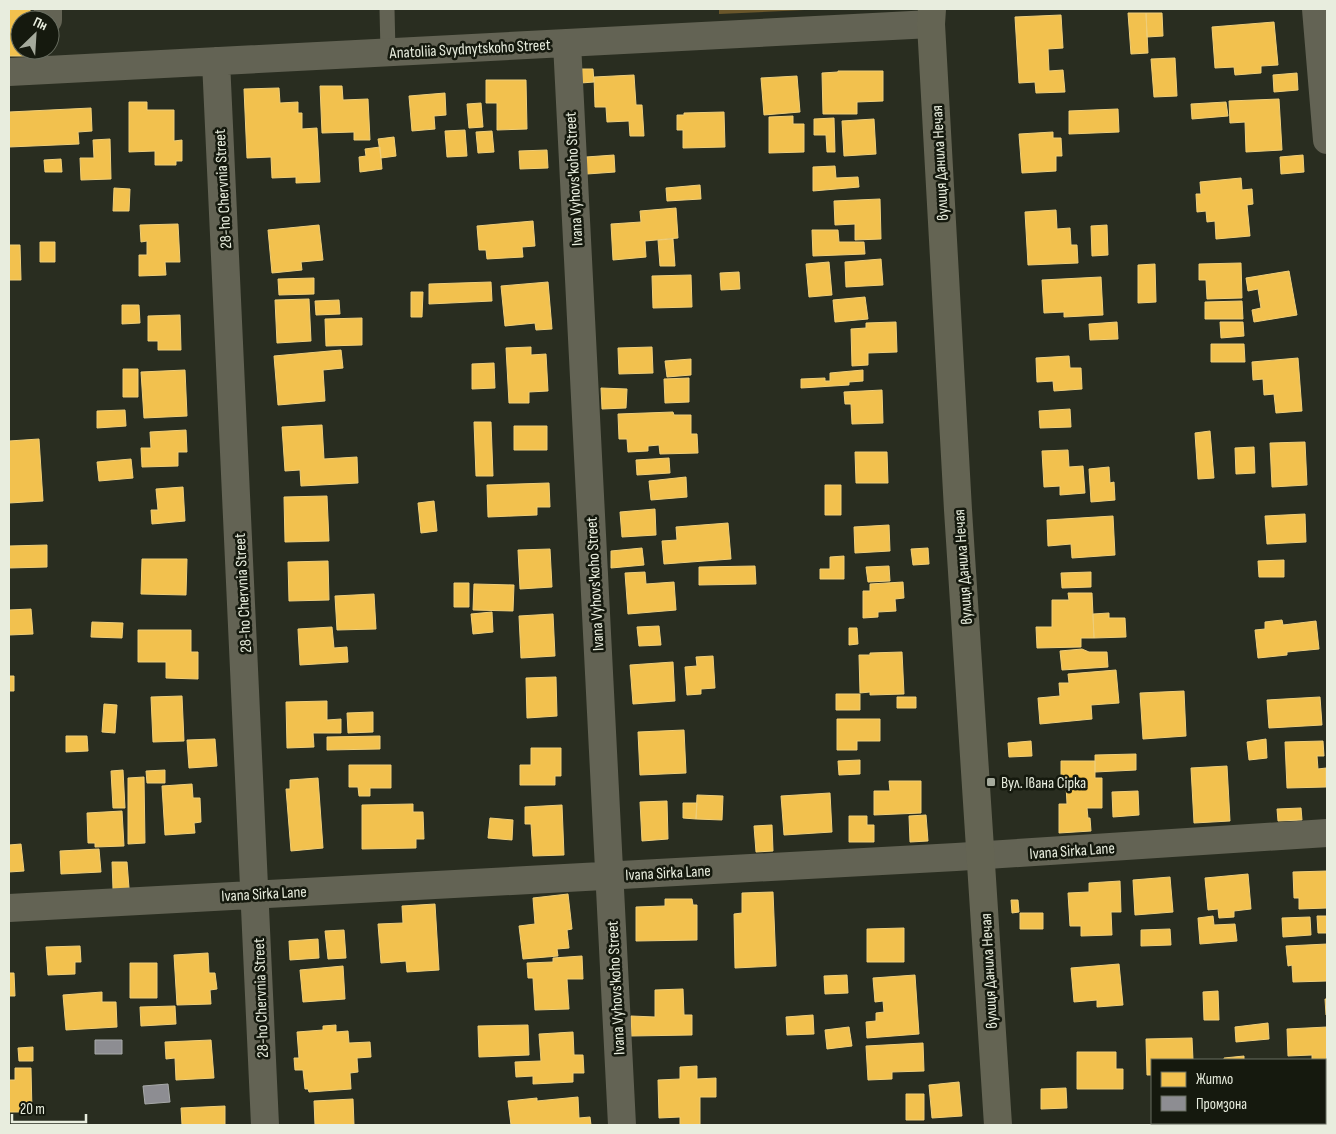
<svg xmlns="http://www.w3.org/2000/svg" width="1336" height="1134" viewBox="0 0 1336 1134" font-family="'Sofia Sans Condensed',sans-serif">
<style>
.forest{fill:#6a562a}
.homes{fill:#f2c14e;stroke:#efce79}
.industry{fill:#8d8d92;stroke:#a8aaa9}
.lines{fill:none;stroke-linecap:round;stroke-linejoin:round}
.service{stroke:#636354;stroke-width:15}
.minor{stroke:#636354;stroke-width:28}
.secondary{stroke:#646453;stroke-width:28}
.poi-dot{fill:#a5aa9c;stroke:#15190e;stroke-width:2}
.labels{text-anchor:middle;stroke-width:5;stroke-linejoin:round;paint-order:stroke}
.street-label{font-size:16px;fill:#e8edde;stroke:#15190e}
.poi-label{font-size:16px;fill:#e8edde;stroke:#15190e;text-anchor:start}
</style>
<rect width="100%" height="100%" fill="#292d20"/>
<path class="forest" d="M719 9H826L719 14Z"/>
<path class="homes" d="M9 9H30V20H20V50H30V56H9Z
M1128 13H1146L1148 53 1131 54Z
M1146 13H1162L1163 36 1147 37Z
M1061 15 1063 48 1048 49 1049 71 1063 70 1065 92 1036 93 1035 82 1019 83 1015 17Z
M1274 22 1278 65 1261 66V73L1235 75 1234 67 1215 68 1212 27Z
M1175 58 1177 96 1154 97 1151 59Z
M581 69H593L594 82 581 83Z
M838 71H883V101L857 102V114H823L822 73 838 72Z
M1297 73 1298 90 1274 92 1273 75Z
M634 75 636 105H642L644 136H630L629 121 607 122 606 107H595L594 77Z
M797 76 800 112 764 115 761 78Z
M486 80H526L527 129 497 130V103H486Z
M320 86H342L343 100 368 99 370 140H354V132L322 133Z
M279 88 280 103 298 102V113H302V129L317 128 320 182 296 183V177L272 178 271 157 247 158 244 89Z
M445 93 446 115 434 116 435 129 412 131 409 96Z
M1279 99 1282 150 1246 152 1245 122 1230 123 1229 101Z
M129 102H147V110H174V141L182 140V161H176V165H155V151L129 152Z
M1226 102 1228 116 1192 119 1191 104Z
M481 103 483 127 469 128 467 104Z
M91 108 92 131 78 132 79 144 9 147V112Z
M1118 109 1119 132 1069 134V111Z
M724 112 725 147 683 148V130H677V115H684V113Z
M793 116V124H804V152L769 153V117Z
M834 118 835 152H827L826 135H814V119Z
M874 119 876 154 844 156 842 121Z
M465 130 467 156 447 157 445 131Z
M492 131 494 152 478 153 476 132Z
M1053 132V138H1061L1062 156H1056V171L1022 173 1019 134Z
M394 137 396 156 381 158 378 139Z
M110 139 111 179 81 180 80 158H94L93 140Z
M380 147 382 169 360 172 359 157 366 156 365 149Z
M547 150 548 168 520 169 519 151Z
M614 155 615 172 587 174 586 157Z
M1303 155 1304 172 1281 174 1280 157Z
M61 159 62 172H45L44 160Z
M835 166 836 178 858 177 859 187 813 191V167Z
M1241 178 1242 190 1252 189 1253 204 1247 205 1250 236 1216 239 1215 221 1207 222 1206 211 1197 212 1196 194H1201L1200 182Z
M700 185 701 199 667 201 666 188Z
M114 188 130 189 129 211H113Z
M880 199 881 239 855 240V224L835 225 834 201Z
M676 208 678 238 645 241 646 257 613 260 611 224 641 222 640 211Z
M1056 210 1057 229 1070 228 1071 245H1077L1078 263 1028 265 1025 212Z
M533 221 535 246 522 247 523 257 487 259 486 250H479L477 226Z
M178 224 180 262H165L166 275 139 276V255H147V241L141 242 140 225Z
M319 225 323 260 301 262 302 270 272 273 268 230Z
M1107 225 1108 255 1092 256 1091 226Z
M812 230H838L839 242H864L865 254 813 256Z
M673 239 675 266H660L658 240Z
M40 242H55V262H40Z
M9 245H20L21 280H9Z
M881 259 883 285 846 287 845 262Z
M829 262 832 295 809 297 806 264Z
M1241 263 1242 298 1207 299 1206 280H1199V264Z
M1155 264 1156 302 1138 303V265Z
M1289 271 1297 315 1254 322 1252 310 1261 308 1258 289 1248 291 1246 278Z
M739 272 740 289 721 290 720 273Z
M691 275 692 307 653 308 652 276Z
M1101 277 1103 315 1064 317V312L1044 313 1042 280Z
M314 278V294L279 295 278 279Z
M491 282 492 301 429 304V284Z
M548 282 552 329 536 330 535 323 505 326 501 286Z
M411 292H423L422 317H411Z
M865 297 868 319 835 322 833 300Z
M309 299 311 341 277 343 275 300Z
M339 300 340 314 316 315 315 301Z
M1242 301 1243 319H1205V302Z
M122 305H139L140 323 122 324Z
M180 315 181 350H158V341H148V316Z
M362 318V345L326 346 325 319Z
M896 322 897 352 868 353V365L852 366 851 329 866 328V323Z
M1117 322 1118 339 1090 340 1089 324Z
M1220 322H1243L1244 336 1221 338Z
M1211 344H1244L1245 362H1211Z
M531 347V355L546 354 548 391 529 392V403H509L506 348Z
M652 347 653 373 619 374 618 348Z
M341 350 343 368 323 370 325 401 278 405 274 356Z
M1069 356 1070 368H1081L1082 389 1054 391 1053 381 1037 382 1036 358Z
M1298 358 1302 411 1276 413 1274 394 1264 395 1263 379 1253 380 1252 362Z
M691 359V375L667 377 665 361Z
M494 363 495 388 472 389V364Z
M123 369H138V397H123Z
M185 370 187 416 144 418 141 372Z
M863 370V381L849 382V385L801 388V379L825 378V381H830V373Z
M689 378V402L665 403 664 379Z
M601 388 627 389 626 408 602 409Z
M882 390 883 423 852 424 851 404H845L844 392Z
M1070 409 1071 427 1040 428 1039 411Z
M125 410 126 426 97 428V411Z
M673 412 674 415H691V434H697L698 453 660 454 659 445 648 446V451L628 452 627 439H619L618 414Z
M474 422H491L493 476H476Z
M322 425 324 459 357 457 358 483 301 486 300 470 285 471 282 427Z
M514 426H547V450H514Z
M186 430 187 452H178V466L142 467 141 448H151L150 432Z
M1210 431 1214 478 1198 479 1195 433Z
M39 439 43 501 9 503V441Z
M1305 442 1307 485 1272 487 1270 443Z
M1254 447 1255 473 1236 474 1235 448Z
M1068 450 1069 467 1083 466 1085 493 1060 495V486L1044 487 1042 451Z
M855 452H887L888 483H856Z
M669 458 670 473 637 475 636 460Z
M131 459 133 478 99 481 97 462Z
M1109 467 1110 483 1114 482 1115 500 1091 502 1089 469Z
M686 477 687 497 651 500 649 481Z
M549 483 550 507H537V515L488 517 487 485Z
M825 485H841V515H825Z
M183 487 185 521 152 524 151 510H158L156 489Z
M327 496 329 541 285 542 284 497Z
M434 501 437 531 421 533 418 503Z
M655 509 656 535 622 537 620 512Z
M1305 514 1306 542 1267 544 1265 516Z
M1113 516 1115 555 1072 558 1071 544 1048 546 1047 520Z
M728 523 731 559 664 564 662 541 677 540 676 527Z
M889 525 890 551 855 553 854 527Z
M47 545V567L9 568V546Z
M642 548 644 565 611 568V551Z
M928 548 929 564 913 565 911 549Z
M550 549 552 587 520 589 518 550Z
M844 556V579H820V569H830V557Z
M142 559H187L186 595 141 594Z
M1284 560V577H1259L1258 561Z
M328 561 329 600 289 601 288 562Z
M755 566 756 584 699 585V567Z
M889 566 890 581 868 582 866 567Z
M645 572 646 584 674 582 676 610 628 614 625 573Z
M1091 572V587L1062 588 1061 573Z
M903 582 904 598 895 599 896 611 878 612V617L863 618V591H870V584Z
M454 583H469V607H454Z
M474 584 514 585 513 611 473 610Z
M1068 593H1092L1094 638H1081V647L1037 648 1036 627H1052V600H1069Z
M374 594 376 629 337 630 335 596Z
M31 609 33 634 9 635V610Z
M492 612 493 632 473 634 471 614Z
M1109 613V618H1125L1126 637 1094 638 1093 614Z
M553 614 555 656 521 658 519 616Z
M1282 620 1283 625 1316 621 1319 649 1287 652V655L1258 658 1255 630 1265 629V622Z
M92 622 123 623 122 638 91 637Z
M659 626 661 645 639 646 637 627Z
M332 627 334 648 347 647 348 662 300 665 298 629Z
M849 628H857L858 644 849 645Z
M138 630H191V652H198V679L166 678V662H138Z
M1082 649 1089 652H1107L1108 667 1062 670 1060 651Z
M902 652 904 694 870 695V692L860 693 859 655H870V653Z
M713 656 715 688 701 689V694L687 695 685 667 697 666 696 657Z
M673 662 675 701 633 704 630 665Z
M1116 670 1119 703 1091 705 1092 719 1040 724 1038 698 1060 696 1059 683H1069L1068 674Z
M9 676H14V691H9Z
M556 677 557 716 527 718 526 678Z
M1184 691 1186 736 1143 739 1140 693Z
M836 694H860V710H836Z
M182 696 184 741 153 742 151 697Z
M897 697H916V708H897Z
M1320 697 1322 725 1269 728 1267 700Z
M327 701V720L341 719V733H313L314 747 287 748 286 702Z
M104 704 117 705 115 733 102 732Z
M373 712V732L348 733 347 713Z
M837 719H880V741H857V750H837Z
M684 730 686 773 640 775 638 732Z
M66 736H87L88 751 66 752Z
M380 736V749L327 750V737Z
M215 739 217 766 189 768 187 740Z
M1266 739 1267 758 1249 760 1247 742Z
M1031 741 1032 756 1009 757 1008 743Z
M1323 741 1324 756H1317L1318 769 1326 768V787L1287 788 1285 742Z
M531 748H561V776H555V785H520V765H531Z
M1136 754V770L1095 772V755Z
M860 760V774L839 775 838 761Z
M1061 761H1095V778H1102V808H1087L1088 818H1090L1091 831 1059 833V804H1067L1066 785H1061Z
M349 765H391V788H370V796H359L358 787H349Z
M1227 766 1230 821 1194 823 1191 768Z
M123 770 125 808H113L111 771Z
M165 770V783H147L146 771Z
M144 777 145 843 128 844V778Z
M318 778 323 848 291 851 286 789H290V780Z
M889 781H921V813L874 815V791H890Z
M192 784 193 798H200L201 822 194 823 195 833 165 835 162 786Z
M1138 791 1139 815 1113 817 1112 792Z
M830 793 832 832 784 835 781 796Z
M697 795 723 796 722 820 696 819Z
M667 801 668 839 642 841 640 802Z
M683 803H697L696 819 683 818Z
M413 804V812H423L424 839H416V848L362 849V805Z
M562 805 564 855 533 856 531 824H525V807Z
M1301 808 1302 820 1278 821 1277 809Z
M122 811 124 846 95 847V843H88L87 813Z
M926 815 928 841 910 842 909 816Z
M849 816H867V825H874V842H849Z
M490 818 513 820 512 840 488 838Z
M772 825 773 851 756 852 754 826Z
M21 844 24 871 9 872V845Z
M99 849 101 872 61 874 60 851Z
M112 862H127L129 888 113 889Z
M1327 871V908L1299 909V898H1294L1293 872Z
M1248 874 1251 909 1234 911V917L1219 918 1218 909 1208 910 1205 878Z
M1170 877 1173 912 1135 915 1133 880Z
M1120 881 1121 912H1111L1112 935 1081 936V926H1070L1068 893 1089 892V883Z
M773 892 776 966 735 968 734 914 742 913V893Z
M568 894 572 929 567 930 569 948 557 949 558 956 523 959 519 926 535 924 533 898Z
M665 899H692L693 905H697V940L636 941V907L665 906Z
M1011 900H1018L1019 912 1012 913Z
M435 904 439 970 407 972 406 961 381 963 378 924 403 923 402 906Z
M1020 913H1043V929H1020Z
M1213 916 1214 925 1235 924 1237 941 1200 944 1198 918Z
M1317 916H1327V933H1318Z
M1310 917 1311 935 1283 937 1282 918Z
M904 928V962H867V929Z
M1170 929 1171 945 1141 946V930Z
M344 930 346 958 328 959 325 931Z
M318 939 319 958 290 960 289 941Z
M1327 944V981L1293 982 1292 965 1288 966 1286 946Z
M80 946 81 962H75V974L48 975 46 947Z
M208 953 209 973H215L217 989 210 990 211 1004 177 1005 174 955Z
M582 956 583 979H567L569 1009 535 1010 533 978H528L527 963 553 962V958Z
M130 963H157V998H130Z
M1119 964 1123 1005 1097 1007V1000L1074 1002 1071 968Z
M343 966 345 999 303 1002 300 970Z
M9 973H14L15 996H9Z
M847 975 848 993 825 994 824 976Z
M915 975 919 1034 867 1038 866 1022 876 1021V1013L884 1012 883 1001 875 1002 873 978Z
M683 989 684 1015H692V1035L631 1036V1016L655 1017V990Z
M1218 991 1219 1020H1204L1203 992Z
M102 992V1002H116L117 1027 66 1030 63 995Z
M1325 999H1327V1015H1326Z
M175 1006 176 1024 141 1026 140 1007Z
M813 1015 814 1034 787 1035 786 1017Z
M1268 1023 1269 1039 1236 1042 1235 1027Z
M336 1025V1032L348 1031 349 1043 370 1042 371 1057 357 1058 358 1072 350 1073 351 1089 309 1092 308 1089H305L303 1070H295L294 1058H299L297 1032 323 1030V1026Z
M528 1025 529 1055 479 1057 478 1026Z
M849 1027 852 1046 827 1049 825 1030Z
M1327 1027V1083H1325V1060H1312V1055L1288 1056 1287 1029Z
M573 1032 574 1055H583L584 1073H573V1082L533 1084V1076L516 1077 515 1062 541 1061 539 1034Z
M1192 1038 1193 1060H1152V1075H1147L1146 1039Z
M211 1040 214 1078 176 1080 175 1058 166 1059 165 1042Z
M923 1043 924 1071 892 1072V1079L868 1080 866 1046Z
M33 1047V1061H19L18 1048Z
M1077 1052H1116V1069H1123V1089H1077Z
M1244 1056V1060H1224V1058Z
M697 1066V1079L716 1078V1097H700V1125H680V1117L659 1118 658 1080 680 1079V1067Z
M15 1068H31L32 1112H9V1080H15Z
M959 1082 962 1116 932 1118 929 1085Z
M1066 1088 1067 1108 1041 1109V1089Z
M906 1094H924V1120H906Z
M578 1097 579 1118 590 1117 591 1125H511L508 1101 537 1098V1101Z
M353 1099 354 1125H315L314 1101Z
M225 1106V1125H182L181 1108Z
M1325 1107H1327V1125H1300V1123H1325Z
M1248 1123H1279V1125H1248Z"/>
<path class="industry" d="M95 1040H122V1054H95Z
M168 1084 170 1102 145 1104 143 1086Z"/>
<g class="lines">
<path class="service" d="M387 9 388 52"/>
<path class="minor" d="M1316 9 1327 140
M48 20V9
M567 43 622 1125
M216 61 265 1125
M9 72 931 24
M9 908 956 857 1327 833"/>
<path class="secondary" d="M932 9 931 24 958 510 998 1125"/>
</g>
<rect class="poi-dot" x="986" y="777" width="10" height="10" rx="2.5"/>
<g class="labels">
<g class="street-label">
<text transform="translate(470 48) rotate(-3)" y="6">Anatoliia Svydnytskoho Street</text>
<text transform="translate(939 163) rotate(-93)" y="6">вулиця Данила Нечая</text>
<text transform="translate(573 179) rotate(-93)" y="6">Ivana Vyhovs'koho Street</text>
<text transform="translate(222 189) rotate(-93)" y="6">28-ho Chervnia Street</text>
<text transform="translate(962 567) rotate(-94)" y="6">вулиця Данила Нечая</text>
<text transform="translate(594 584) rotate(-93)" y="6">Ivana Vyhovs'koho Street</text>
<text transform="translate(242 593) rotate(-93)" y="6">28-ho Chervnia Street</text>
<text transform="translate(1072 850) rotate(-4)" y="6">Ivana Sirka Lane</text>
<text transform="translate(668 872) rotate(-3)" y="6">Ivana Sirka Lane</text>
<text transform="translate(264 893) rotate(-3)" y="6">Ivana Sirka Lane</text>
<text transform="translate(988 971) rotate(-93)" y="6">вулиця Данила Нечая</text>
<text transform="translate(615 988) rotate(-93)" y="6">Ivana Vyhovs'koho Street</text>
<text transform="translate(260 998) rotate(-92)" y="6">28-ho Chervnia Street</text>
</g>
<g class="poi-label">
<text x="1001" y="788">Вул. Івана Сірка</text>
</g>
</g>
<rect width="1336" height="1134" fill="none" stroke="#e8edde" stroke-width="20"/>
<rect x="1151" y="1059" width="175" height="65" fill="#15190e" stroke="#696e61"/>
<rect x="1161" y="1072" width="25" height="15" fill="#f2c14e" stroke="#696e61"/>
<text x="1196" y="1084" font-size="15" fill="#e8edde">Житло</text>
<rect x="1161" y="1096" width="25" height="15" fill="#8d8d92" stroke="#696e61"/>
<text x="1196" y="1109" font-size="15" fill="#e8edde">Промзона</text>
<g transform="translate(35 35) rotate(25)"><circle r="24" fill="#15190e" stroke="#696e61"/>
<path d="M0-4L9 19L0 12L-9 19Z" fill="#a5aa9c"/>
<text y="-8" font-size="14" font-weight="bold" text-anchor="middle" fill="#e8edde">Пн</text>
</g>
<path d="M12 1114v8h74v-8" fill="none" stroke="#e8edde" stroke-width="2.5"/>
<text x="20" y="1114" font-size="15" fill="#e8edde" stroke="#15190e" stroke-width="4" paint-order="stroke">20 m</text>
</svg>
